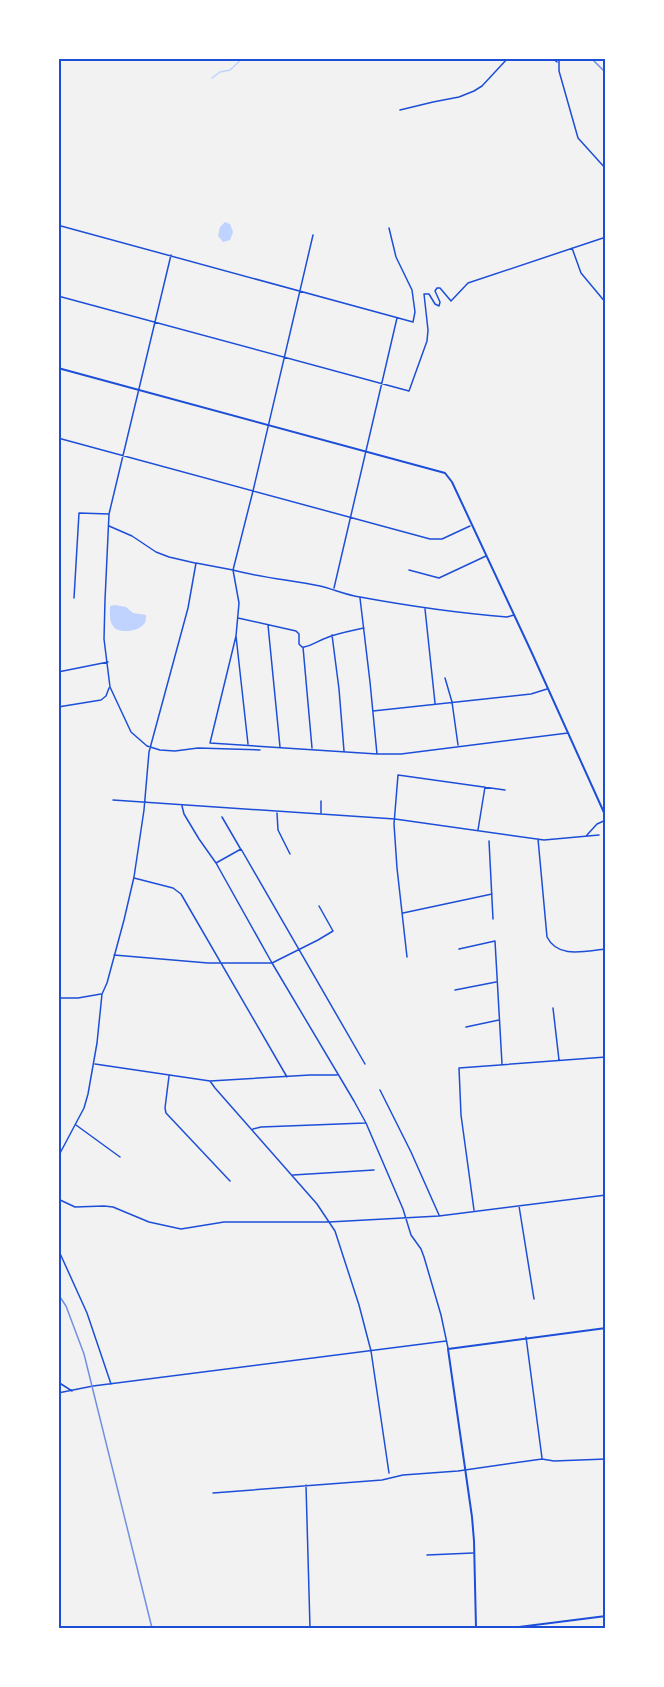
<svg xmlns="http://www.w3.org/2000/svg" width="664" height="1687" viewBox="0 0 664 1687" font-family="'PT Sans Narrow',sans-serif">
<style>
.water{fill:#bfd3fe}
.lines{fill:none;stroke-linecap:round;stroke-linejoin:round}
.stream{stroke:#bfd3fe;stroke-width:1.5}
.minor{stroke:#1d4ed8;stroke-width:1.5}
.tertiary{stroke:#1d4ed8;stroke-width:2}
.rail{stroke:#7290e2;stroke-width:1.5}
.neatline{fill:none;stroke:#1d4ed8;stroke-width:2}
</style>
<rect width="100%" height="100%" fill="#f2f2f2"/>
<path class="water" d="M225 222 230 224 233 232 230 240 223 242 218 236 220 227Z
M115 605 126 607 133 613 146 615C146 618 146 622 144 624 138 632 118 634 113 626 109 621 110 612 110 606Z"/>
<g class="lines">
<path class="stream" d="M212 78 220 72 230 70 243 58"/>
<path class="minor" d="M552 58 557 62
M559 58V71L578 138 606 169
M400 110 433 102 459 97 474 91 482 86 508 58
M61 226 413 322 415 312 412 290 396 257 389 228
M572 248 581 273 606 303
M171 255 109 514 105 600 104 639 110 687 131 732 147 746 160 750 175 751 198 748 260 750
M58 296 409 391 427 341 428 330 424 294H429L435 304 439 306 440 302 435 291 437 288H440L451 301 468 283 606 237
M58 438 430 539H442L470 526
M109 526 132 536 156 552 169 557 195 563
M58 543 59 544
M233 570C262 578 291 580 320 586 333 589 346 595 360 597 409 606 457 613 507 617L514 615
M233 570 239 603 236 636 248 744
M409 570 439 578 486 556
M334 588 397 318
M74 598 79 513 109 514
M360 598 370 682 377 754
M425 609 435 703
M238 618 296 631 299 634V644L302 647
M268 625 280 747
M332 635 339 689 344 751
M236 636 210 743 377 754H401L568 733
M303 647 312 748
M304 647C314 645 317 641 326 638 338 633 351 631 364 628
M58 672 108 662
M445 678 452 702 458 745
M58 707 101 700 106 696 109 688
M373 711 531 694 547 689
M113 800 395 819 544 840 599 835
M182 806 184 814 199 839 216 863 272 963 354 1101 366 1123 403 1209 411 1235 421 1249 424 1257 441 1315 448 1348
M277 813 278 830 290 854
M321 813V801
M222 817 240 848
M478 830 485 787
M587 835 597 824 606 820
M538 839 547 937C558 959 585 951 606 949
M489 841 493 919
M216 863 241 849 365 1064
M134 878 173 888 181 894 287 1077
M403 913 492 894
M459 949 495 941 502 1064
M114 955 208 963H272L318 940 333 931 319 906
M407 957 397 868 394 824 398 775 505 790
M455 990 496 982
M58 998H78L101 994
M553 1008 559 1060
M466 1027 499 1020
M95 1064 210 1081 310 1075H337
M169 1076 165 1108 166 1113 230 1181
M210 1081 215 1088 317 1204 335 1231 359 1305 371 1351 389 1473
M380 1090 411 1152 439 1215
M76 1125 120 1157
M253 1129 261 1127 365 1123
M58 1157 84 1108 88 1094 97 1043 102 994 107 983 124 920 134 877 144 810 149 752 188 608 196 563 233 570 253 491 313 235
M293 1175 374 1170
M58 1199 75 1207 104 1206 113 1207 149 1222 181 1229 224 1222H329L439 1216 606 1195
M519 1206 534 1299
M474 1210 461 1115 459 1068 606 1057
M58 1249 87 1313 111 1384
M526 1337 542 1458
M58 1382 72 1391
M58 1393 93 1386 446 1341
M306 1485 310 1628
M213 1493 382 1480 403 1475 458 1471 542 1459 554 1461 606 1459
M427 1555 473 1553"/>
<path class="tertiary" d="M58 221 60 225 58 235
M58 368 445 473 452 482 531 651 606 817
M476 1628 474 1541 472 1517 448 1349 606 1328
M511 1628 606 1616"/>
<path class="rail" d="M591 58 606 73
M58 1294 66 1306 84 1354 152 1628"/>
</g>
<rect width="664" height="1687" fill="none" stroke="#ffffff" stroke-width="120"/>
<rect x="60" y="60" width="544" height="1567" class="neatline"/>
</svg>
